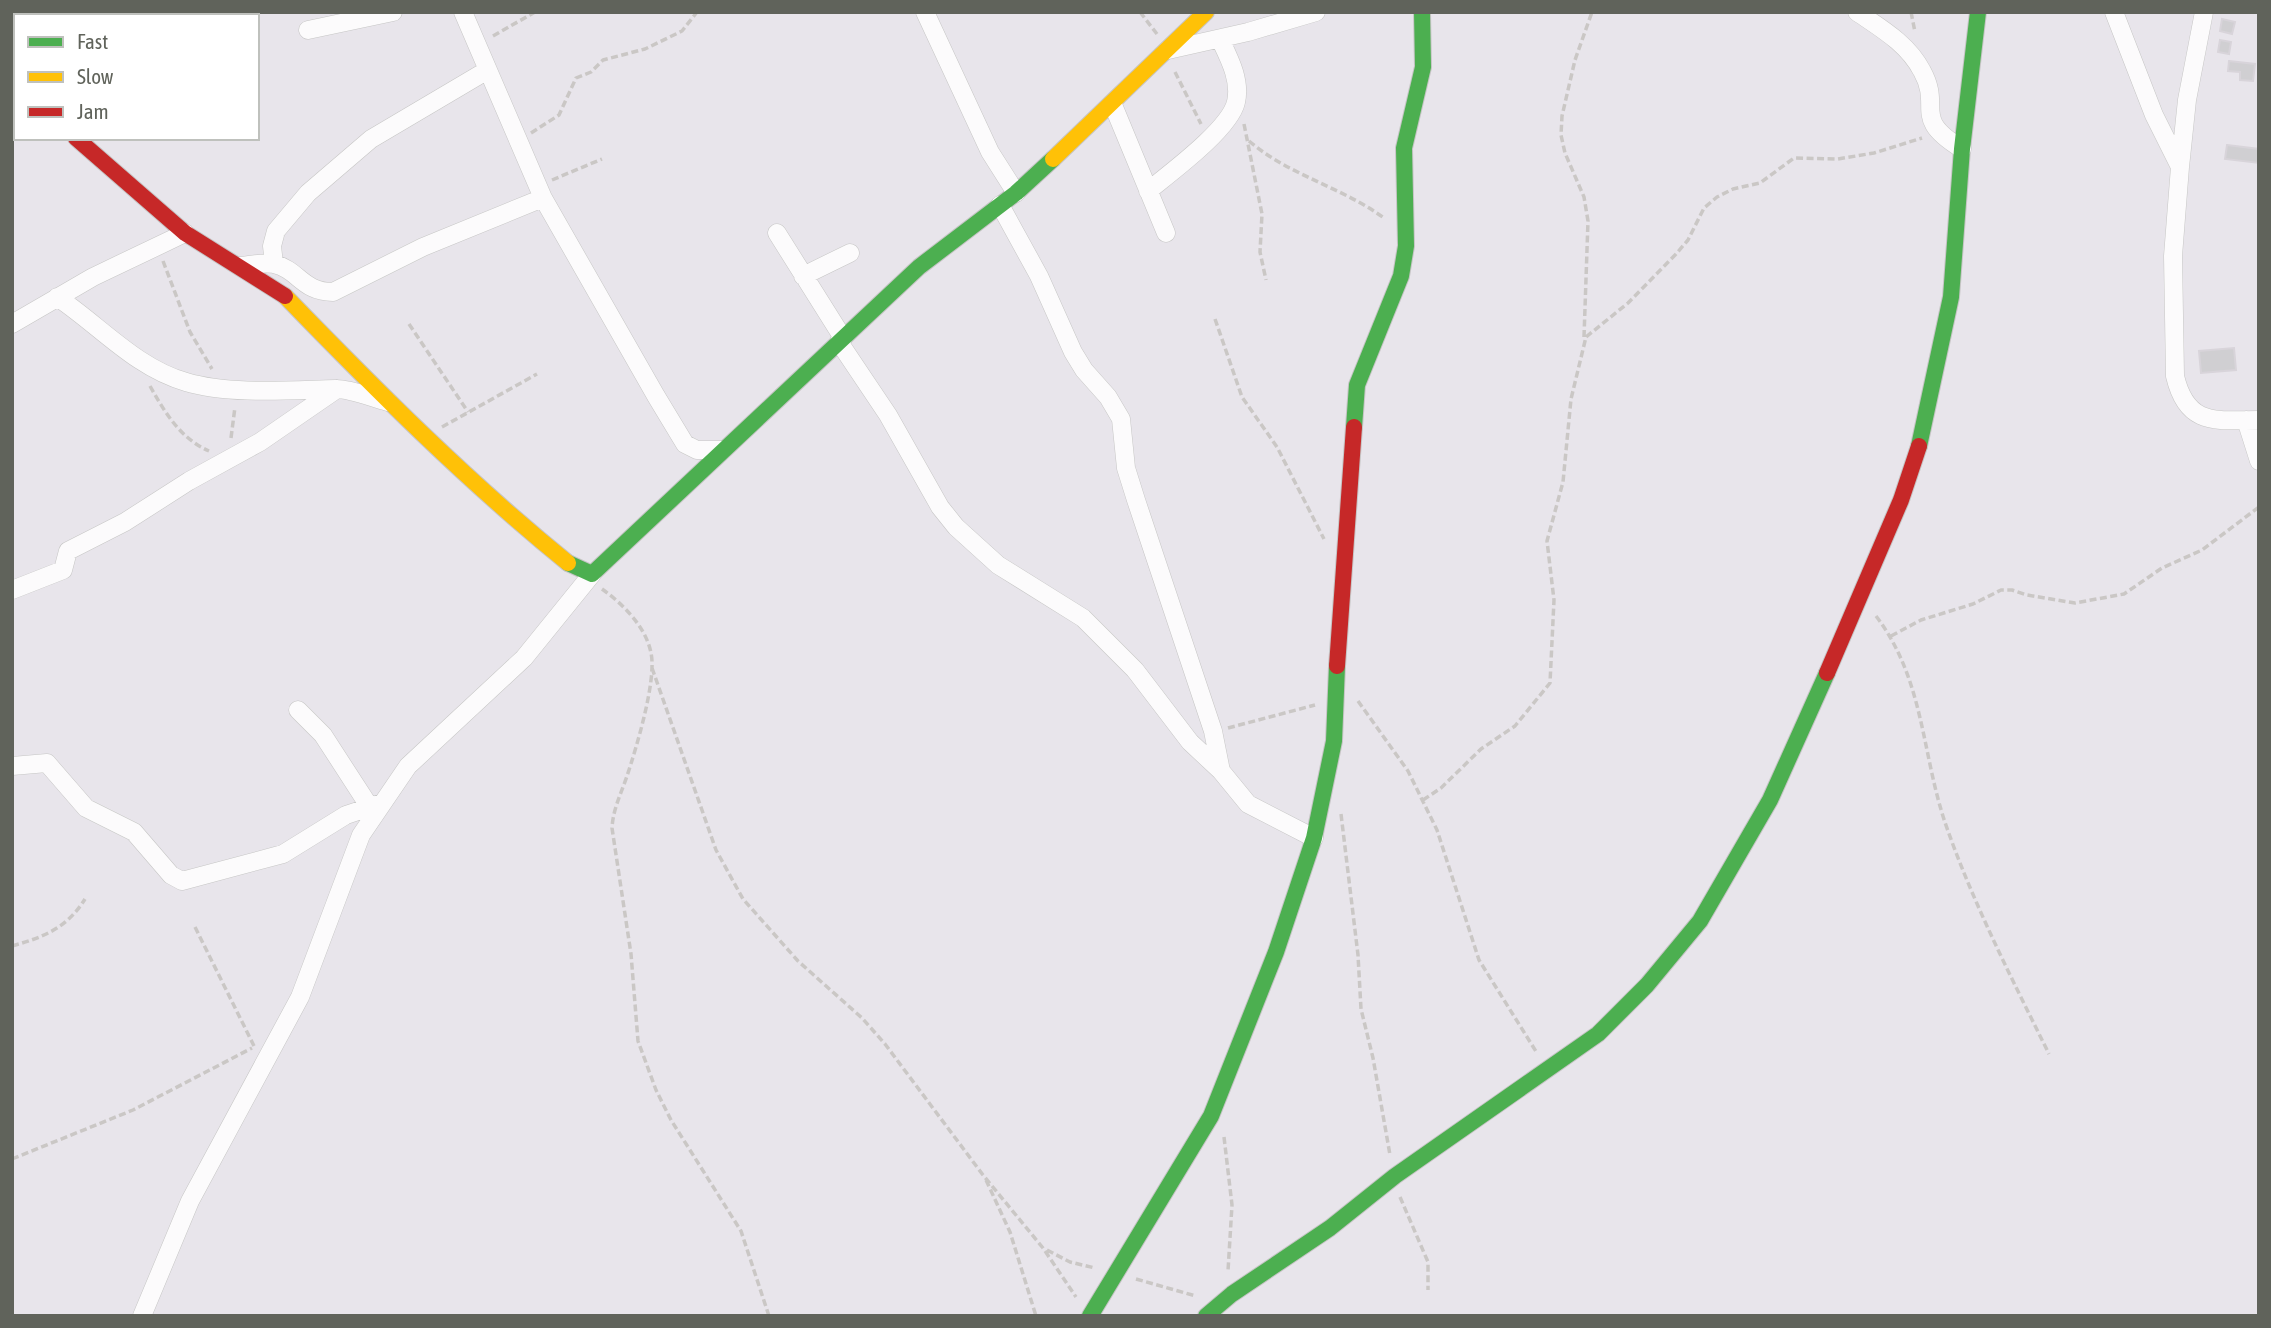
<svg xmlns="http://www.w3.org/2000/svg" width="2271" height="1328" viewBox="0 0 2271 1328" font-family="'Asap Condensed',sans-serif">
<style>
.building{fill:#d0cfd2;stroke:#d8d4da;stroke-width:2}
.lines{fill:none;stroke-linecap:round;stroke-linejoin:round}
.street-casing{stroke:#c6c6c5;stroke-width:19}
.fast-casing{stroke:#c6c5c5;stroke-width:18}
.slow-casing{stroke:#c6c5c5;stroke-width:18}
.jam-casing{stroke:#c6c5c5;stroke-width:18}
.path{stroke:#cac7c5;stroke-width:3.5;stroke-dasharray:7 3.5;stroke-linecap:butt}
.street{stroke:#fcfbfc;stroke-width:18}
.fast{stroke:#4caf50;stroke-width:16}
.slow{stroke:#ffc107;stroke-width:16}
.jam{stroke:#c62828;stroke-width:16}
</style>
<rect width="100%" height="100%" fill="#e8e5eb"/>
<path class="building" d="M2222 19 2235 22 2232 34 2220 31Z
M2220 40 2231 42 2229 54 2218 52Z
M2229 61 2255 64 2253 81 2240 80V72L2228 71Z
M2227 145 2259 149V163L2225 159Z
M2234 348 2236 370 2201 373 2199 351Z"/>
<g class="lines">
<defs>
<path id="street" d="M463 12 543 198 656 396 685 444 697 450H722
M925 12 990 152 1016 193
M1857 12C1882 29 1908 44 1922 71 1943 109 1910 117 1962 149
M2114 12 2154 115 2180 167 2173 256 2175 376C2187 427 2216 420 2259 420
M308 30 393 12
M1168 50 1248 32 1316 12
M12 67 16 71
M1113 105 1166 233
M2180 167 2187 100 2204 12
M1148 191C1170 173 1230 129 1236 102 1241 80 1229 58 1220 39
M1000 205 1039 276 1073 352 1084 370 1108 397 1121 419 1126 468 1136 500 1213 731 1221 771 1248 804 1314 838
M777 233 843 338
M274 264 272 246 276 231 308 193 371 139 486 71
M241 266C251 265 263 262 274 264 299 270 302 292 333 292L423 247 543 198
M803 276 850 253
M57 297C99 325 136 368 186 382 229 395 291 390 336 389 352 389 372 398 388 402
M12 324 93 277 185 233
M839 342 888 415 940 507 956 527 998 565 1083 618 1135 670 1190 742 1221 771
M2246 420 2259 461
M12 590 63 570 68 551 125 522 189 481 260 442 337 389
M298 710 323 735 369 806
M12 766 47 763 86 808 134 832 171 875 182 881 283 854 346 815 382 803
M142 1316 190 1201 300 997 361 835 408 766 524 658 592 574"/>
<path id="fast" d="M1354 427 1357 385 1401 276 1406 246 1404 148 1423 67 1422 12
M1919 446 1951 297 1962 149 1978 12
M568 563 592 574 919 267 1016 193 1053 159
M1090 1316 1211 1116 1276 952 1314 838 1334 741 1337 666
M1206 1316 1232 1294 1330 1228 1395 1176 1598 1034 1647 985 1700 921 1770 800 1827 673"/>
<path id="slow" d="M1053 159 1206 12
M285 296C376 390 467 481 568 563"/>
<path id="jam" d="M76 138 185 233 285 296
M1337 666 1354 427
M1827 673 1901 500 1919 446"/>
</defs>
<use href="#street" class="street-casing"/>
<use href="#fast" class="fast-casing"/>
<use href="#slow" class="slow-casing"/>
<use href="#jam" class="jam-casing"/>
<path class="path" d="M1140 12 1157 34
M1911 12 1915 32
M493 36 535 12
M1175 72 1201 124
M1244 124 1262 214 1260 252 1266 280
M531 133 559 115 576 78 591 72 603 60 645 49 682 31 697 12
M1249 141C1290 176 1340 186 1384 218
M552 180 602 159
M163 261 190 332 212 369
M1215 319 1242 397 1277 447 1324 539
M409 324 468 412
M1584 337 1588 221 1584 197 1565 153 1561 135 1562 116 1575 60 1592 12
M150 386C165 413 181 439 209 451
M442 427 537 374
M231 438 235 407
M602 589C623 604 646 627 651 653 657 680 636 749 627 776 621 794 613 809 612 828L631 954 638 1041 656 1090 671 1120 741 1231 769 1316
M1876 616C1926 682 1921 757 1948 831 1975 907 2013 981 2049 1054
M1891 636 1921 620 1973 604 2001 590H2012L2027 595 2075 603 2124 594 2162 568 2202 550 2259 507
M652 668 716 850 743 899 798 961 862 1018 885 1044 983 1175 1043 1248 1076 1297
M1358 701 1408 771 1437 830 1479 960 1537 1053
M1228 728 1315 705
M1423 800 1441 788 1481 749 1515 726 1550 683 1554 600 1547 541 1563 482 1571 399 1586 337 1628 303 1676 254 1688 240 1704 208 1717 197 1733 189 1760 183 1794 158 1838 159 1874 153 1922 138
M1341 814 1358 955 1361 1009 1373 1058 1390 1155
M195 927 254 1046
M12 946C44 937 67 928 85 899
M1224 1137 1232 1205 1228 1271
M12 1159 133 1110 252 1048
M986 1180 1010 1232 1036 1316
M1400 1197 1428 1262V1290
M1047 1250 1070 1262 1095 1268
M1136 1279 1196 1296"/>
<use href="#street" class="street"/>
<use href="#fast" class="fast"/>
<use href="#slow" class="slow"/>
<use href="#jam" class="jam"/>
</g>
<rect width="2271" height="1328" fill="none" stroke="#60635b" stroke-width="28"/>
<rect x="14" y="14" width="245" height="126" fill="#ffffff" stroke="#bfc1bd" stroke-width="2"/>
<rect x="28" y="37" width="35" height="10" fill="#4caf50" stroke="#bfc1bd" stroke-width="2"/>
<text x="77" y="49" font-size="21" fill="#60635b">Fast</text>
<rect x="28" y="72" width="35" height="10" fill="#ffc107" stroke="#bfc1bd" stroke-width="2"/>
<text x="77" y="84" font-size="21" fill="#60635b">Slow</text>
<rect x="28" y="107" width="35" height="10" fill="#c62828" stroke="#bfc1bd" stroke-width="2"/>
<text x="77" y="119" font-size="21" fill="#60635b">Jam</text>
</svg>
